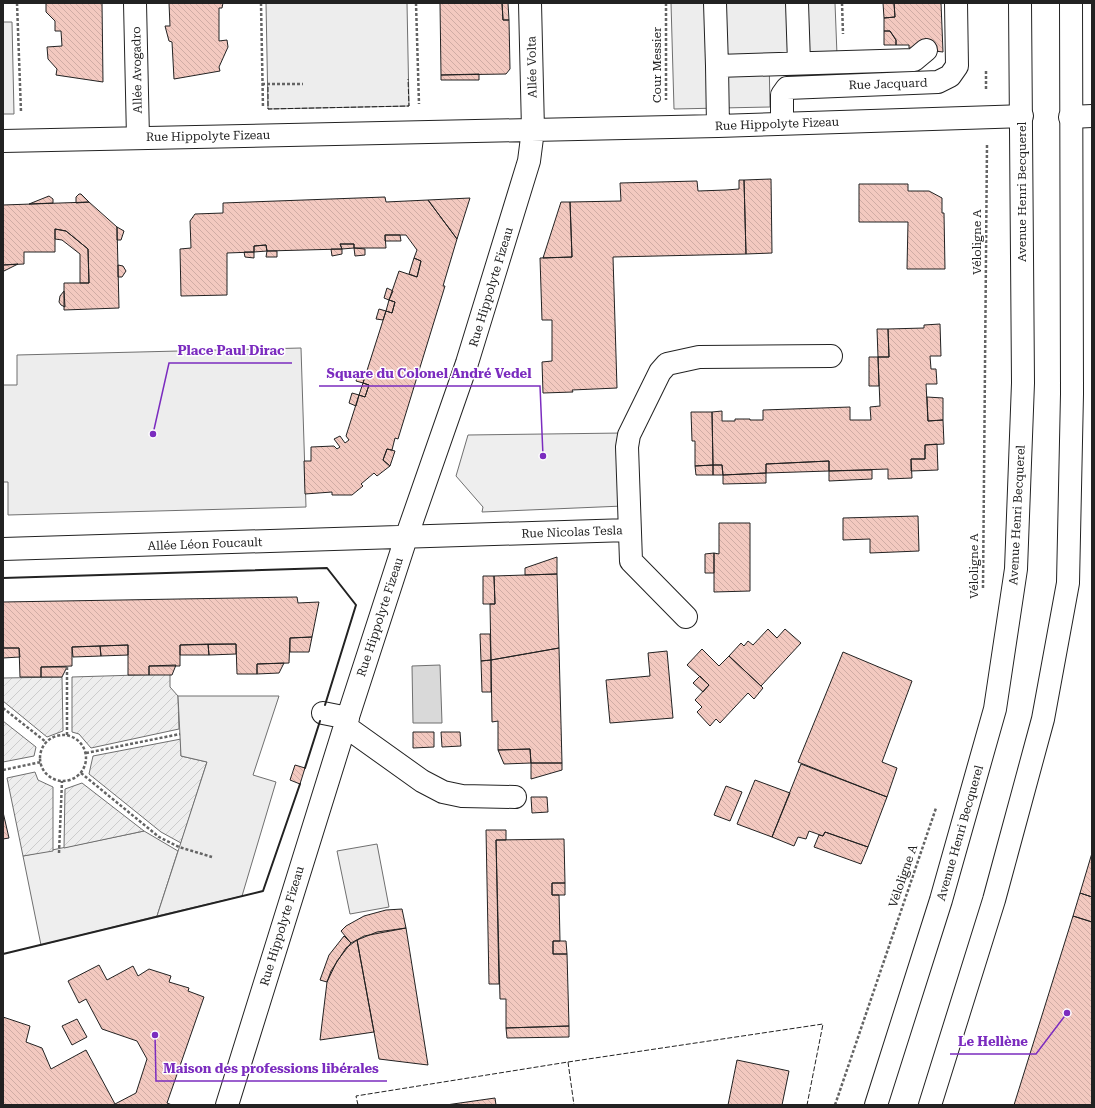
<svg xmlns="http://www.w3.org/2000/svg" width="1095" height="1108" viewBox="0 0 1095 1108" font-family="'Roboto Serif',serif">
<style>
.park{fill:#eee;stroke:#6f6f6f}
.garden{fill:url(#garden-furrows);stroke:#6f6f6f}
.parking{fill:#ededed;stroke:#6f6f6f}
.water{fill:#d9d9d9;stroke:#6f6f6f}
.building{fill:url(#building-back-hatch);stroke:#222}
.lines{fill:none;stroke-linecap:round;stroke-linejoin:round}
.minor-casing{stroke:#222;stroke-width:24}
.major-casing{stroke:#222;stroke-width:24}
.path{stroke:#646464;stroke-width:2.5;stroke-dasharray:3 2;stroke-linecap:butt}
.minor{stroke:#fff;stroke-width:22}
.major{stroke:#fff;stroke-width:22}
.fence{stroke:#222;stroke-width:1;stroke-dasharray:5 2;stroke-linecap:butt}
.wall{stroke:#222;stroke-width:2}
.labels{text-anchor:middle;stroke-width:3;stroke-linejoin:round;paint-order:stroke}
.street-label{font-size:12px;fill:#222;stroke:#fff}
.leader{fill:none;stroke:#7b2cbf;stroke-width:1.5}
.callout-dot{fill:#7b2cbf;stroke:#fff;stroke-width:1.5}
.callout-label{font-size:13px;text-anchor:middle;font-weight:bold;fill:#7b2cbf;stroke:#fff;stroke-width:3;stroke-linejoin:round;paint-order:stroke}
</style>
<defs>
<pattern id="garden-furrows" width="10" height="10" patternUnits="userSpaceOnUse"><rect width="10" height="10" fill="#eee"/><path d="M-1 1l2-2M0 10L10 0M9 11l2-2" fill="none" stroke="#ccc"/></pattern>
<pattern id="building-back-hatch" width="6" height="6" patternUnits="userSpaceOnUse"><rect width="6" height="6" fill="#f3c9c0"/><path d="M-1 5l2 2M0 0l6 6M5-1l2 2" fill="none" stroke="#d0aca5"/></pattern>
</defs>
<rect width="100%" height="100%" fill="#fff"/>
<path class="park" d="M623 433V506L482 512 483 507 456 476 468 435Z
M144 831 178 851 157 916 41 945 23 856Z"/>
<path class="garden" d="M170 674V687L178 696 179 729 91 748 79 734 72 732V677Z
M62 677 63 731 47 737 3 701V678Z
M3 721 36 747 34 756 3 762Z
M181 739V756L207 762 181 843 161 832 89 774 93 756Z
M35 772 38 780 53 787V851L23 856 7 778Z
M82 783 144 831 64 848 65 789Z"/>
<path class="parking" d="M266 3H407L409 106 268 109Z
M671 3H835L837 55 769 56 770 107 674 109Z
M3 22H12L14 114H3Z
M301 348 306 507 8 515V482H3V385H17V355Z
M178 696H279L253 775 276 782 242 896 157 916 207 762 181 756Z
M377 844 389 907 350 914 337 851Z"/>
<path class="water" d="M440 665 442 723H413L412 666Z"/>
<path class="building" d="M46 3H102L103 82 56 75 57 69 48 59 47 47 62 46 61 31H55V21L46 12Z
M169 3H223L222 8H219V41L227 40 228 47 219 67 220 71 174 79 172 42 169 41 165 26H170Z
M440 3H502L503 20H509L510 69 506 74 441 75Z
M502 3H508L509 20H503Z
M883 3H894L895 17 884 18Z
M894 3H941L943 52 909 48V45H896V40L890 31H884V18L895 17Z
M884 31H890L896 40V45H884Z
M479 74V80H441V75Z
M771 179 772 253 746 254 744 180Z
M739 180H744L746 254 613 257 617 388 572 390 573 392 543 393 542 362 552 361V320H542L540 258 572 257 570 202 621 201 620 183 697 181 698 191 726 190 739 189Z
M859 184H908V191H929L942 198V213H944L945 269H907L908 222H859Z
M79 194H81L89 202 76 203V197Z
M49 196 53 199V203L29 204Z
M385 197 386 202 428 200 457 239 443 286H445L398 439 395 438 392 450 387 449 383 460 390 466 377 476 374 473 361 484 363 486 352 495H332V492L305 494 304 461H311V447L334 446 337 449 340 447 334 439 340 436 345 443 349 440 346 436 359 395 365 397 369 385 363 383 386 311 392 313 395 302 389 300 399 271 417 277 421 261 414 258 417 250 406 235H385L386 248H354V244H340L342 249 267 251 266 245 254 246V252L227 253V295L181 296 180 249 191 248 190 221 195 214 223 213V203Z
M470 198 457 239 428 200Z
M89 202 117 227 119 308 64 310V283H89L88 249 66 231 55 229V252H24V264L3 265V205Z
M561 202H570L572 257 543 258Z
M117 227 124 231 121 240H117Z
M55 229 66 231 88 249 89 283H80V254L62 240 55 239Z
M385 235H400L401 241H385Z
M340 244H354V248L342 249Z
M266 245 267 251 254 252V246Z
M354 248 365 249V255L355 256Z
M331 249H342V254L332 256Z
M267 251H277V257H266Z
M244 252H254V258L245 257Z
M414 258 421 261 417 277 409 274Z
M18 264 4 271 3 269V265Z
M118 265 123 266 126 271 122 277H118Z
M387 288 393 291 389 300 384 298Z
M64 291 65 307 61 305 59 302 60 296Z
M389 300 395 302 392 313 386 311Z
M379 309 386 311 383 320 376 319Z
M940 324 941 356H930L931 369H936L937 384H926L928 421 943 420 944 444 925 445V459H911L912 478 888 479V469L829 471V461L766 464V473L723 475 722 465H713L712 412 722 411V421H735V419H750V420H763V410L850 407V420H871L870 407 880 406 878 357H889L888 329 924 328V325Z
M877 329H888L889 357H878Z
M869 357H878L879 386H869Z
M359 372 366 374 363 383 356 381Z
M363 383 369 385 365 397 359 395Z
M352 393 359 395 356 406 349 403Z
M927 397 943 398V420L928 421Z
M691 412H712L713 465 695 466V441H692Z
M937 444 938 470 911 471V459H925V445Z
M387 449 395 451 390 466 383 460Z
M829 461V471L766 473V464Z
M713 465H722L723 475H713Z
M713 465V475H696L695 466Z
M872 470V479L829 481V471Z
M766 473V483L723 484V475Z
M918 516 919 551 870 553V539L843 540V518Z
M719 523H750V591L714 592V553L719 554Z
M714 553V573H705V554Z
M557 557V574L525 575V568Z
M557 574 559 648 491 660 490 604H495L494 576Z
M483 576H494L495 604H483Z
M297 597 298 603 319 602 312 637 290 638 289 663 257 664V674H237L236 644 180 645V666H149V675H128V645L72 647V666L41 667V677H20L19 648H3V602Z
M768 629 777 638 785 629 801 643 761 686 729 656 741 643 744 646 748 641 753 645Z
M480 634H490L491 660 481 661Z
M312 637 309 652H290V638Z
M208 644 209 655H180V645Z
M208 644H236V654L209 655Z
M128 645V655L101 656 100 646Z
M100 646 101 656 73 657 72 647Z
M3 648H19L20 657 3 658Z
M559 648 562 763H531L530 749 498 750V721L492 722 491 660Z
M702 649 719 666 729 656 763 688 754 699 748 693 720 723 716 719 710 726 697 712 702 707 695 700 709 685 687 665Z
M667 651 673 718 610 723 606 680 650 676 648 653Z
M843 652 912 681 882 762 897 768 887 797 798 762Z
M491 660V692H482L481 661Z
M284 663 279 673 257 674V664Z
M176 665 172 675H149V666Z
M41 667H67L62 677H41Z
M700 676 709 685 703 692 693 683Z
M413 732H434V747L413 748Z
M441 732H460L461 746 442 747Z
M530 749 531 763 504 764 498 750Z
M531 763H562V770L531 779Z
M801 764 887 797 868 847 825 832 823 836 809 831 806 839 798 837 794 846 772 837Z
M295 765 305 768 300 784 290 780Z
M755 780 790 793 772 837 737 824Z
M726 786 742 792 730 821 714 815Z
M531 797H547L548 812 532 813Z
M3 812 9 838 3 839Z
M486 830H506V840H496L499 984H489Z
M825 832 868 847 861 864 814 847 819 835 823 836Z
M564 839 565 883H552V895H559L560 941H553V954H567L569 1026 506 1028V999H500L496 840Z
M1092 853V897L1080 893Z
M552 883H565V895H552Z
M1080 893 1092 897V922L1073 916Z
M402 909 406 928 364 936 351 943 341 931 346 926 364 916 386 910Z
M1073 916 1092 922V1105H1014Z
M406 928 428 1065 379 1059 357 940 377 932Z
M344 936 351 943 337 961 327 982 320 980 329 955Z
M357 940 374 1032 320 1040 327 982 331 971 346 948Z
M553 941H566L567 954H553Z
M99 965 107 980 133 966 138 976 149 969 171 976 169 982 189 988 188 991 204 997 167 1103 172 1105H3V1017L30 1026 26 1042 42 1048 51 1069 86 1050 115 1104 136 1093 147 1059 137 1041 102 1029 86 999 79 1003 68 981Z
M77 1019 87 1037 72 1045 62 1026Z
M569 1026V1037L507 1038 506 1028Z
M737 1060 789 1071 782 1105H728Z
M495 1098 496 1105H446Z"/>
<g class="lines">
<defs>
<path id="minor" d="M135 3 138 138
M715 3 717 66
M797 3 799 63
M1070 117 1092 116
M782 124V95L787 88 938 82 950 76 957 66 956 3
M718 126 717 66 914 60 926 50
M3 141 718 126 1022 116
M3 549 629 530
M686 617 631 561 627 447 629 435 660 372 667 364 699 357 831 356
M323 713 348 718
M345 726 422 781 443 792 462 796 515 797
M227 1105 345 726 406 538 467 363 529 161 533 130 530 3"/>
<path id="major" d="M876 1105 941 900 995 709 1016 569 1023 383 1020 3
M930 1105 994 900 1043 719 1068 583 1072 394 1071 3"/>
</defs>
<use href="#minor" class="minor-casing"/>
<use href="#major" class="major-casing"/>
<path class="path" d="M17 3 21 112
M261 3 263 108
M416 3 419 104
M666 3V100
M842 3 843 34
M986 71V90
M262 84H303
M983 588 987 145
M67 667V735
M3 708 46 742
M40 758a23 23 0 1 1 46 0a23 23 0 1 1-46 0Z
M86 753 180 734
M3 770 41 762
M81 773 159 837 179 847 212 857
M59 853 62 781
M835 1105 936 808"/>
<use href="#minor" class="minor"/>
<use href="#major" class="major"/>
<path class="fence" d="M268 87V109L409 106 408 79
M568 1062 823 1024 807 1105
M358 1105 356 1096 568 1062 574 1105"/>
<path class="wall" d="M3 578 327 568 356 605 325 705
M305 768 320 721
M3 954 263 891 300 784"/>
</g>
<g class="labels">
<g class="street-label">
<text transform="translate(657 65) rotate(-90)" y="4">Cour Messier</text>
<text transform="translate(532 67) rotate(-91)" y="4">Allée Volta</text>
<text transform="translate(137 70) rotate(-91)" y="4">Allée Avogadro</text>
<text transform="translate(888 84) rotate(-2)" y="4">Rue Jacquard</text>
<text transform="translate(777 124) rotate(-2)" y="4">Rue Hippolyte Fizeau</text>
<text transform="translate(208 136) rotate(-1)" y="4">Rue Hippolyte Fizeau</text>
<text transform="translate(1022 192) rotate(-90)" y="4">Avenue Henri Becquerel</text>
<text transform="translate(977 242) rotate(-90)" y="4">Véloligne A</text>
<text transform="translate(491 287) rotate(-73)" y="4">Rue Hippolyte Fizeau</text>
<text transform="translate(1017 515) rotate(-87)" y="4">Avenue Henri Becquerel</text>
<text transform="translate(572 532) rotate(-2)" y="4">Rue Nicolas Tesla</text>
<text transform="translate(205 544) rotate(-2)" y="4">Allée Léon Foucault</text>
<text transform="translate(974 566) rotate(-90)" y="4">Véloligne A</text>
<text transform="translate(380 617) rotate(-72)" y="4">Rue Hippolyte Fizeau</text>
<text transform="translate(960 833) rotate(-74)" y="4">Avenue Henri Becquerel</text>
<text transform="translate(903 876) rotate(-71)" y="4">Véloligne A</text>
<text transform="translate(282 926) rotate(-73)" y="4">Rue Hippolyte Fizeau</text>
</g>
</g>
<path class="leader" d="M153 434L169 363H292M543 456L540 386H319M1067 1013L1036 1054H950M155 1035L156 1081H387"/>
<g class="callout-dot">
<circle cx="153" cy="434" r="4"/>
<circle cx="543" cy="456" r="4"/>
<circle cx="1067" cy="1013" r="4"/>
<circle cx="155" cy="1035" r="4"/>
</g>
<g class="callout-label">
<text x="231" y="355">Place Paul Dirac</text>
<text x="429" y="378">Square du Colonel André Vedel</text>
<text x="993" y="1046">Le Hellène</text>
<text x="271" y="1073">Maison des professions libérales</text>
</g>
<rect width="1095" height="1108" fill="none" stroke="#222222" stroke-width="8"/>
</svg>
